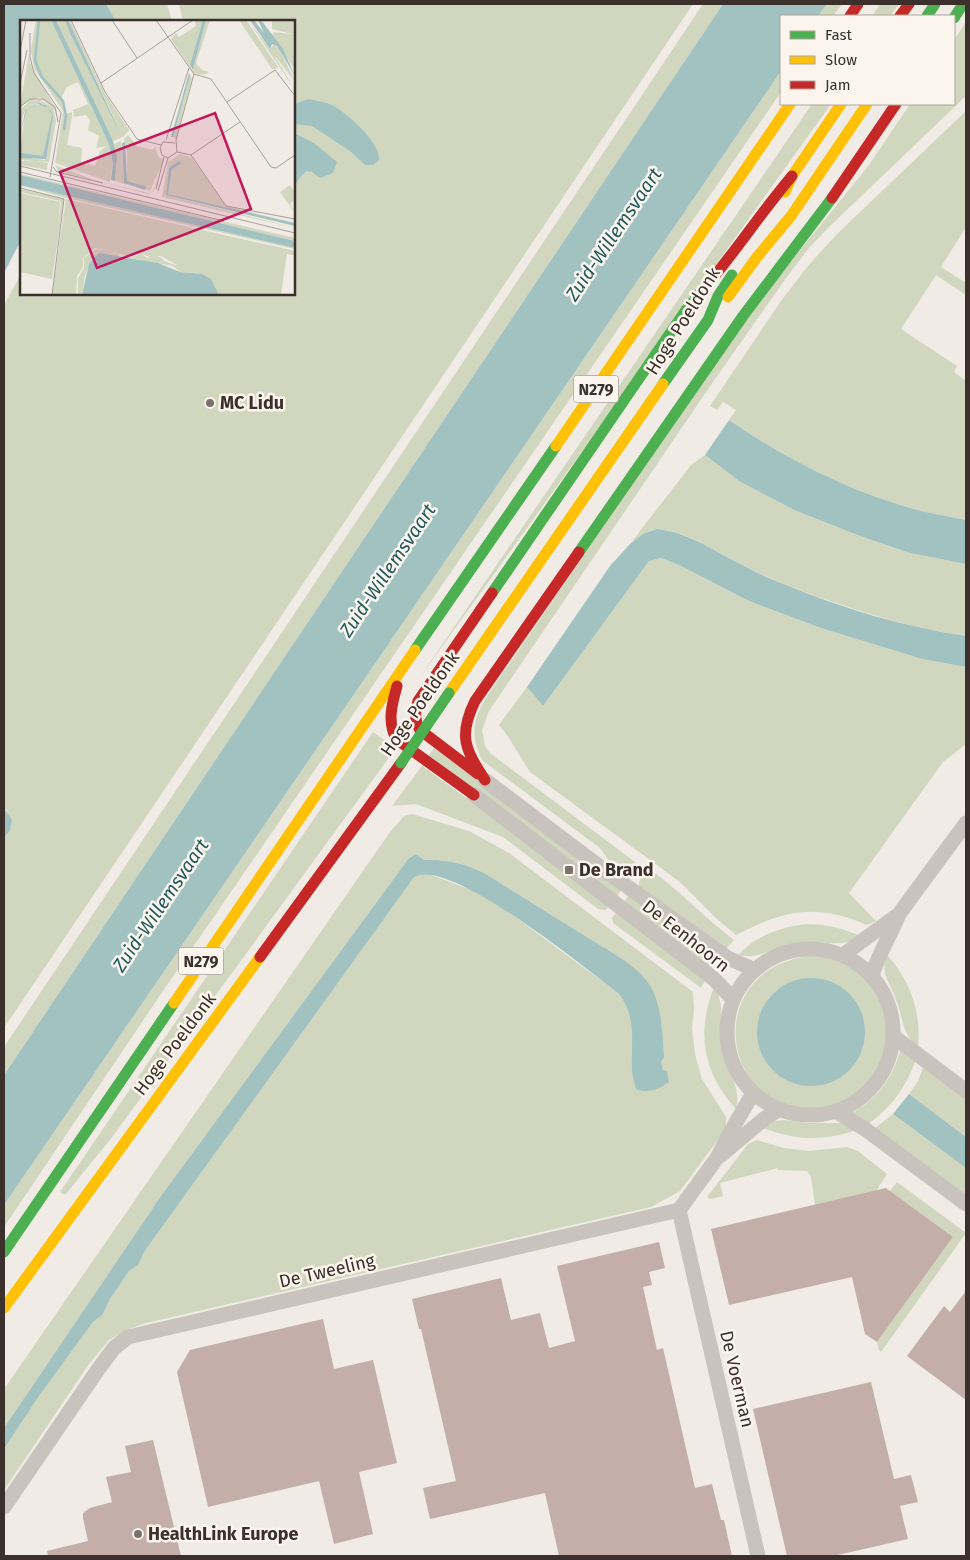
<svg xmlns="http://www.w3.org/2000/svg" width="970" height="1560" viewBox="0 0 970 1560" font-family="'Fira Sans',sans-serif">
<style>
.green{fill:#d1d6bf;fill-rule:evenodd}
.water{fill:#a1c2c1}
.building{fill:#c3afa7}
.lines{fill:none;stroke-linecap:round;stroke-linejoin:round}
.street{stroke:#c9c3be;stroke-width:15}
.fast{stroke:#4caf50;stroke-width:11}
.slow{stroke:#ffc107;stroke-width:11}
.jam{stroke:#c62828;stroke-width:11}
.fast-bridge{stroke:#4caf50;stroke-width:11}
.poi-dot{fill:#7a716c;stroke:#fbf5ee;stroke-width:2}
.labels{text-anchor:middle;stroke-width:5;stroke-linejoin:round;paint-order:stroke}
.shield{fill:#fbf5ee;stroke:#756b66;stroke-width:1}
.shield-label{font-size:16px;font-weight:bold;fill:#3b302b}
.street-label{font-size:18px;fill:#3b302b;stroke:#fbf5ee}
.poi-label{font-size:18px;font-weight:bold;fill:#3b302b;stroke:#fbf5ee;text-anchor:start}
.water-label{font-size:19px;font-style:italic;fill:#1f5a5e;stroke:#fbf5ee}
.inset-river{fill:none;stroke:#a1c2c1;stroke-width:2.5}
.inset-road{fill:none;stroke:#a8a09b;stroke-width:1}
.view{fill:#c2185b;fill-opacity:0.15;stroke:#c2185b;stroke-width:2.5}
.inset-edge{fill:none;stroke:#3b302b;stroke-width:2.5}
</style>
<rect width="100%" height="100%" fill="#f0ebe5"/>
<path class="green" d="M106 4H167L172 21H116Z
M179 4H693L4 1028V837L10 831 7 810 4 808V305L21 274V294H294V21H183Z
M703 4H723L4 1075V1047Z
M827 4H842L833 16H818Z
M880 4H899L890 16H872Z
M966 22V96L829 227 809 248 789 274 715 379 489 711 482 730 485 746 490 753 635 862 636 868 628 881 613 866 600 848 483 761C462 724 484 701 505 670L756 305 869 165 910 104H954V40Z
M781 71V92L167 985 4 1227V1205Z
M812 104H831L418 680Z
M966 111V227L941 267 966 283V295L936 275 901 329 957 366 954 372 966 381V520C951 517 936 514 921 511 853 493 787 460 729 420L736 410 723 402 717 410 710 406 781 301 807 267 837 234Z
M705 455 739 481 794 510 860 536 910 553 966 564V636C918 629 873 616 827 600 811 594 795 589 781 583 766 576 750 570 736 562 715 551 694 537 671 531 654 527 642 534 630 544L691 465Z
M661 558 679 565 749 601 821 628 922 659 966 667V744L943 762 849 893 876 921 867 925C815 903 785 910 736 935L717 919 680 882 530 772 507 735 499 725 527 687 543 706 649 561Z
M373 732 396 748 113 1136 65 1195 60 1192Z
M434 748 622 888 616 898 428 757Z
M422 766 498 821 610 906 605 910 598 909 503 837 416 804 392 806Z
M412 814 469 831 509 853 693 992 694 1010 692 1029 695 1054 702 1079 726 1117V1129L680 1191 651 1207 146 1323 126 1330 109 1340 89 1364 4 1490V1449L39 1396 93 1322 103 1314 110 1299 129 1271 138 1264 144 1252 414 876 420 873H426L477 892 499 905 618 993C636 1016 633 1044 632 1072L663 1070 661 1061 662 1026 657 1001 649 984 618 957 484 873C465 864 446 859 424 860L416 854 409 858 161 1196 4 1428V1389L390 832 404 816Z
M648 871H652C681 892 705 918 734 940L725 950 639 889C638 880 642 876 648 871Z
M630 894 718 959 710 970 622 904Z
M616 913 706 978 701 988 613 923 612 918Z
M806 924C826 924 843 928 862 937 840 949 820 939 797 943 776 946 759 960 738 955 756 936 780 927 806 924Z
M886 954C911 981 921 1011 918 1048 901 1031 904 1022 897 1002 891 983 880 975 886 954Z
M810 956C820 957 830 957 839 961 885 981 902 1038 872 1078 860 1094 840 1106 821 1108 718 1117 701 968 810 956ZM788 984 864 1046 853 1066 767 1000 776 990Z
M714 987C727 1006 718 1027 722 1049 726 1070 742 1087 736 1109 703 1073 696 1033 714 987Z
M901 1048 916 1059C906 1087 892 1107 868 1124L852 1113C879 1098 893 1077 901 1048Z
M924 1065 966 1097V1137L909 1094 918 1081Z
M893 1114 966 1168V1198L874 1129Z
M785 1120 807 1123H841L856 1130C823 1142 793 1140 761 1127L774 1121Z
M757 1140 784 1148 809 1151 847 1147 858 1151 887 1174 876 1191 815 1205 811 1177 807 1171 778 1170V1168L720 1183 723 1196 711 1199 707 1197 748 1144Z
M897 1182 966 1233 881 1352 879 1350 877 1342 953 1237 890 1191Z"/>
<path class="water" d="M4 4H106L116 21H21V240L4 273Z
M723 4H827L818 16H781V71L4 1205V1075Z
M309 99C316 101 325 102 332 105 347 113 381 143 379 160L373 165H365L350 151 312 126 294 124C294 106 290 104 309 99Z
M294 133 314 143 337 162 333 173 320 178 312 172 307 171 301 176 294 186Z
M729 420C787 460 853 493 921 511 936 514 951 517 966 520V564L910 553 860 536 794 510 739 481 705 455Z
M657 529C687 532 711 549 738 563 753 571 770 579 786 585 844 609 905 627 966 636V667L922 659 821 628 749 601 679 565 661 558 649 561 543 706 527 687 610 566 630 544 643 534Z
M4 808 12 820 10 831 4 837Z
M416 854 424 860C446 859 465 864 484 873 518 894 551 915 585 936 605 949 636 964 649 984 663 1005 662 1034 664 1058L661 1061 663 1070 667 1071 669 1082C660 1089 647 1094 636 1089 635 1083 632 1076 632 1070 631 1041 637 1017 618 993 586 969 449 856 414 877L144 1252 138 1265 129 1271 110 1299 103 1314 93 1322 39 1396 4 1449V1428L161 1196 409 858Z
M757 1032a54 54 0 1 1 108 0a54 54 0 1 1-108 0Z
M909 1094 966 1137V1168L893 1114Z"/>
<path class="building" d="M886 1188 953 1237 877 1342 865 1334 852 1277 729 1305 711 1229Z
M659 1242 665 1268 649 1272 652 1285 643 1287 657 1350 663 1348 695 1488 712 1484 721 1520H724L732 1556H559L545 1493 430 1519 423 1488 456 1481 421 1329H419L412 1299 501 1278 511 1320 540 1313 549 1348 575 1341 557 1266Z
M966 1291V1400L907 1356 944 1306 950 1312Z
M323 1319 334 1369 373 1360 397 1463 359 1472 373 1534 334 1544 319 1481 208 1507 177 1372 190 1350Z
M871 1382 894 1479 911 1475 918 1502 900 1506 908 1539 833 1556H787L753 1409Z
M153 1440 181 1556H48L47 1551 88 1541 83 1518V1513L90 1508 112 1502 106 1477 131 1472 125 1446Z"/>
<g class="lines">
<path class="street" d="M485 780 604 870 728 958 753 969
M474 795 714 979 732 998
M727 1032a83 83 0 1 1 166 0a83 83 0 1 1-166 0Z
M843 955 899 914
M872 976C878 954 891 935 899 914L966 823
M893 1036 966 1091
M837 1112 865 1129 966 1204
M720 1156 764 1119 778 1110
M679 1210 758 1556
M4 1507 97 1371 114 1348 128 1337 679 1210 717 1158 727 1138 753 1093"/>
<path class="fast" d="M927 16 935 4
M954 18 963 4
M663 384 708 320 718 296 732 275
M579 552 743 316 832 198
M492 593 686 310 712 279
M415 650 556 446
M4 1252 174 1003"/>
<path class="slow" d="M785 192 792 176 841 104
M728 297 757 257 791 216 867 104
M556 446 790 104
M449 693 663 384
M174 1003 415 650
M4 1308 260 957"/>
<path class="jam" d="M850 16 858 4
M900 16 909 4
M832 198 896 104
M712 279C740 245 764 209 792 176
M397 686C392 704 387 721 396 739L474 795
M478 774 420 730C414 720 415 712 418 701L492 593
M485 780C465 749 458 736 475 701L579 552
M260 957 401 763"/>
<path class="fast-bridge" d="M401 763 449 693"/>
</g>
<g class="poi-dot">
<circle cx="210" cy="403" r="5"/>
<rect x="564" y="865" width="10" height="10" rx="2.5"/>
<circle cx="138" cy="1534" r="5"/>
</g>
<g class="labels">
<g class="shield">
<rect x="573.5" y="375.5" width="45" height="27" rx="4"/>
<rect x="178.5" y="947.5" width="45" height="27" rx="4"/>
</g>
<g class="shield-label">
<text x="596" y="395">N279</text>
<text x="201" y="967">N279</text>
</g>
<g class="street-label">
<text transform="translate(683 321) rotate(-58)" y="6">Hoge Poeldonk</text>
<text transform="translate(420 704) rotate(-55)" y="6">Hoge Poeldonk</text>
<text transform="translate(686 936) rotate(38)" y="6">De Eenhoorn</text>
<text transform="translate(175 1044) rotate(-53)" y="6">Hoge Poeldonk</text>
<text transform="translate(327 1271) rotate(-13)" y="6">De Tweeling</text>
<text transform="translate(737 1379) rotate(77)" y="6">De Voerman</text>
</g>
<g class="poi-label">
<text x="220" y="409">MC Lidu</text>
<text x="579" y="876">De Brand</text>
<text x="148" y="1540">HealthLink Europe</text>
</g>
<g class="water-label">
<text transform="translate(613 234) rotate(-56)" y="7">Zuid-Willemsvaart</text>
<text transform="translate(387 570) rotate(-56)" y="7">Zuid-Willemsvaart</text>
<text transform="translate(160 905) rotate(-56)" y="7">Zuid-Willemsvaart</text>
</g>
</g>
<g transform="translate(20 20)">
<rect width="275" height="275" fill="#f0ebe5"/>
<path d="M16 0H31L89 124 93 143 90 162 35 143 43 91 14 48 11 30ZM58 62 68 84 53 90 54 97 66 95 70 100 68 110 79 116 76 128 87 126 80 131 75 146 69 145 70 139 68 145 61 143 62 128 47 125 52 96V92L46 94 41 78 47 67ZM36 0H45L102 114 49 4 50 0 85 74 109 110 103 117 93 121ZM175 0H183L170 45 173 48 186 0H190L176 43 182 50 189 52 184 55 174 53 151 19 156 13 159 17 176 6ZM219 0H226L258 47 256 49H252ZM228 0 250 29 254 24 259 29 275 61 254 35 275 70ZM252 0H275V50L252 15 254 12 273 14 252 9ZM9 33 10 43 38 93 20 77 0 86ZM170 56 172 59 156 119 153 117ZM20 80 33 88 36 101 29 142 0 140V137L25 140 32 96 23 137 0 133 5 91 12 85H25L16 84 7 88 3 95 0 109V90L10 81ZM108 115 117 126 133 130 135 126 138 136 144 140 130 171 107 161V132L104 119ZM101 121 104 162 107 165 95 161 97 143 94 124ZM160 134 172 138 206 186 275 203 148 174 152 149 160 141 149 148 146 175 275 208 142 177 148 142ZM0 141H15L28 143 27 150 0 145ZM35 145 74 160 129 173 133 171 140 152 134 171 128 174 38 151ZM0 154 275 218V221L0 155ZM0 165 275 228V229L46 178ZM270 165 275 173V180L270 184 275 193 260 172ZM0 169 44 179 32 259 0 252V173L40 182 38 207 41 183 40 181 0 172ZM46 179 275 231V235L267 234 261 275H199L185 257 177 253 160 252 153 246 110 238 121 233 127 238 140 237 146 242 159 246 141 236 131 238 119 232 108 236 75 228 63 238V247L57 256 56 275H32ZM76 229 98 233 100 237 87 235 72 240 65 255 62 275H58V258L64 248V238Z" fill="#d1d6bf" fill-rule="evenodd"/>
<path d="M31 0H36L93 121 97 137 95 161 91 160 93 143 89 124ZM45 0H48L101 115 50 13ZM183 0H186L173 49 170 45ZM230 0H234L244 13 238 0H241L263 29 275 56 257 26 252 24 250 29ZM169 53 170 56 153 117H151ZM19 83 26 86 31 91 33 96 26 139 1 138 0 133 23 136 32 95 28 88 18 84 7 89 0 114 6 89ZM105 122 107 161 126 167 125 170 104 163 102 123ZM159 141 161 144 152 149 148 174 275 203V206L146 175 149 148ZM0 155 275 221V228L0 165ZM79 233 138 243 160 252 182 254 191 259 199 275H62L69 244Z" fill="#a1c2c1"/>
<path class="inset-river" d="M19 0 15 40 21 56 43 81 46 95 44 110"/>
<path class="inset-road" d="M51 0 85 72 117 119 141 125M92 0 117 38M136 0 174 54M10 13V37L14 53 41 93 30 157M0 31 6 0M174 54 191 59 251 147 256 148 275 135M81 63 173 0M0 64 7 30M207 82 255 50 275 76M0 87 10 79H23L35 87 38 102M146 120 169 48M155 123 143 122 140 128 142 135 148 138 157 132 156 120 174 54M157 132 171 135 206 186 275 199M171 135 220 102M0 146 275 213M33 147 37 152 83 163M0 152 204 201M0 168 44 179 32 275M136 169 144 137M138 171 148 138"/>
<path class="view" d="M195 93 231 189 77 248 40 152Z"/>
<rect width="275" height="275" class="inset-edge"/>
</g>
<rect width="970" height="1560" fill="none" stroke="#3b302b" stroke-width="10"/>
<rect x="780" y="15" width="175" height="90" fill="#fbf5ee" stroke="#aea6a0"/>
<rect x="790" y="31" width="25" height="8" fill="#4caf50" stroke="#aea6a0"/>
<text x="825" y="40" font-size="15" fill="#3b302b">Fast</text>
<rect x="790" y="56" width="25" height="8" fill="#ffc107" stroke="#aea6a0"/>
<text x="825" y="65" font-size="15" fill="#3b302b">Slow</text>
<rect x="790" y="81" width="25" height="8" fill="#c62828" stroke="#aea6a0"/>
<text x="825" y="90" font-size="15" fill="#3b302b">Jam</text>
</svg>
